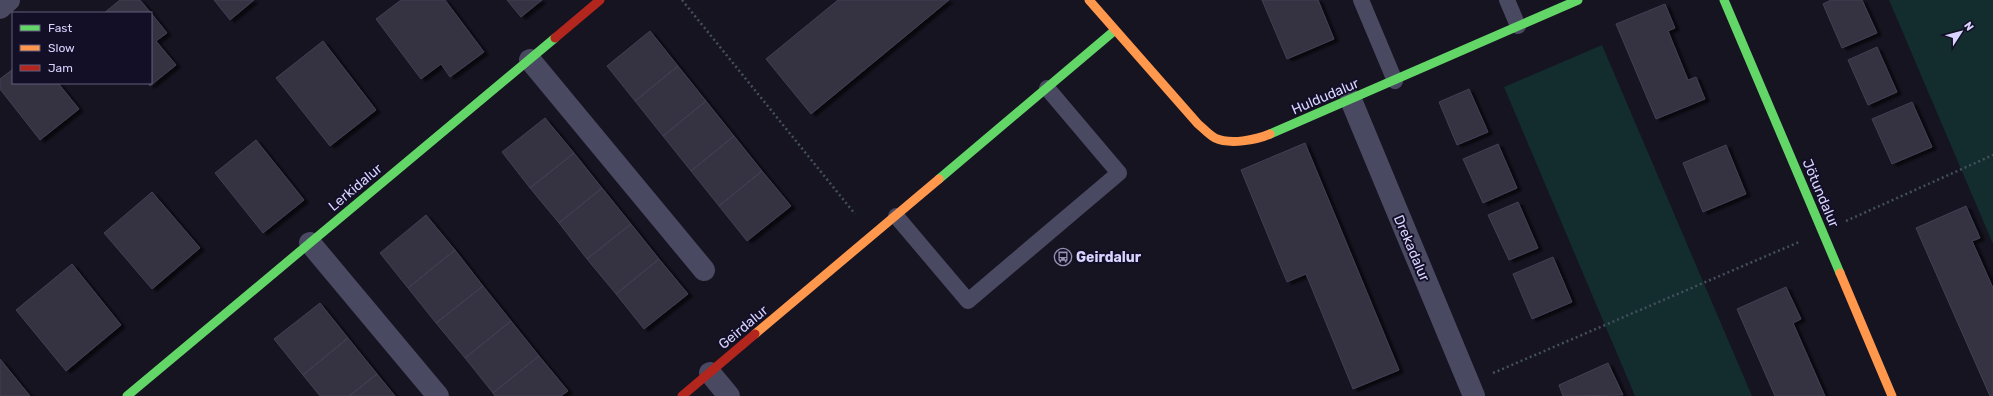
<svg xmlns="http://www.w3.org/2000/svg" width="1993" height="396" viewBox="0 0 1993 396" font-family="Rubik,sans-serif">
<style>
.green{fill:#132c2d}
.building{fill:#343243;stroke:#433f54;filter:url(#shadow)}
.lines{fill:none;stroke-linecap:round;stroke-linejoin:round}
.path{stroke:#44505f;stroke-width:2.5;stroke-dasharray:2 3;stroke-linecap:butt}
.lane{stroke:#4a4962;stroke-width:16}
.street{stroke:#4a4962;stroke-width:22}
.fast{stroke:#63d668;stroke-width:9}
.slow{stroke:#ff974d;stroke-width:9}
.jam{stroke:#b3261e;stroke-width:9}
.labels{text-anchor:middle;stroke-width:4;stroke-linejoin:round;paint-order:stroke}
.street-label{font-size:14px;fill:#d9d4ff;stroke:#130f26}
.poi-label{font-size:14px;font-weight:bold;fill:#d9d4ff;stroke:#130f26;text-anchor:start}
</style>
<defs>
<filter id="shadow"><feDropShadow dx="4.5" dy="2.5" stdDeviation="1" flood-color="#0009"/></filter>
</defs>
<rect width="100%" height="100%" fill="#161421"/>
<path class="green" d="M1889 0H1993V244Z
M1602 45 1752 396H1635L1504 87Z"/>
<path class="building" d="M120 0H140L151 13H104Z
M214 0H254L230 20Z
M401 0H445L484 52 450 77 441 64 421 79 376 19Z
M507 0H542L521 17Z
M838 0H949L811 114 766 59Z
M1262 0H1318L1334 39 1287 59Z
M1831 0H1862L1877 33 1842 48 1823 4Z
M1665 4 1675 28 1668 31 1688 80 1696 77 1705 99 1656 119 1616 24Z
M151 13 167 33 156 41 176 65 150 86 148 83H151Z
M650 31 678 66 635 101 607 66Z
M323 41 376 110 330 146 276 78Z
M1877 47 1897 92 1868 105 1848 60Z
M678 66 706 101 663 136 635 101Z
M13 69V83H58L79 109 40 140 0 89V79Z
M1469 89 1488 132 1457 145 1439 102Z
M706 101 734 136 691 171 663 136Z
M1912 102 1932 147 1892 164 1872 119Z
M545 118 574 153 530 188 502 152Z
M734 136 762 171 719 206 691 171Z
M256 140 304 200 263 233 215 173Z
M1305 143 1399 370 1353 389 1306 274 1287 282 1241 170Z
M1498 144 1517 188 1483 203 1463 159Z
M1726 145 1746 194 1703 212 1683 163Z
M574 153 602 188 559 223 530 188Z
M762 171 791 206 747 241 719 206Z
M602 188 631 224 587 259 559 223Z
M152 192 200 248 152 289 104 233Z
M1518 202 1538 248 1509 260 1488 215Z
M1966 206 1980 238 1972 241 1993 288V396H1990L1916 228Z
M426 215 455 250 408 288 380 253Z
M631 224 659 259 616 294 587 259Z
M455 250 483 286 436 323 408 288Z
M1553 257 1572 302 1532 319 1513 274Z
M659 259 688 294 644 329 616 294Z
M72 264 121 325 66 371 16 310Z
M483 286 511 321 465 358 436 323Z
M1786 287 1801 319 1793 323 1825 396H1775L1737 309Z
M320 303 348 338 303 375 274 339Z
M511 321 539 356 493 393 465 358Z
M348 338 377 374 349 396H320L303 375Z
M539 356 568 391 561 396H495L493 393Z
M0 359 30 396H0Z
M1608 363 1623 395 1563 396 1559 385Z
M377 374 395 396H349Z"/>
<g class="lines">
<path class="path" d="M682 0 855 214
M1846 221 1993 155
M1493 373 1799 242"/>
<path class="lane" d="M1361 0 1395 81
M1507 0 1518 26
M896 216 968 301 1119 173 1047 88"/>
<path class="street" d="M0 8 9 0
M530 60 704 270
M1351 100 1474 396
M310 243 438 396
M710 373 729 396"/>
<path class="fast" d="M1724 0 1840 273
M1270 134 1578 0
M939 179 1114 31
M127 396 555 38"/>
<path class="slow" d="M1089 0 1198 124C1203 128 1209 135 1215 138 1230 145 1256 140 1270 134
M1840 273 1892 396
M755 334 939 179"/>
<path class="jam" d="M555 38 600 0
M682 396 755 334"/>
</g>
<defs>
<symbol id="bus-ring" viewBox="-11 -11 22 22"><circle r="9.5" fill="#130f26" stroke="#9591b1" stroke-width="1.5"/><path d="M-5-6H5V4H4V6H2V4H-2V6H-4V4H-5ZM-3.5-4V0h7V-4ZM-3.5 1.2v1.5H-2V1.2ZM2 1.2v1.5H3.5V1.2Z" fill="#9591b1"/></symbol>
</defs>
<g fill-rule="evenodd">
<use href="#bus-ring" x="1053" y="247" width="20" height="20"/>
</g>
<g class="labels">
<g class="street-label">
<text transform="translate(1325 96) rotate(-23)" y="5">Huldudalur</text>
<text transform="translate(355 187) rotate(-40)" y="5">Lerkidalur</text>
<text transform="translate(1821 193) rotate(67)" y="5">Jötundalur</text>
<text transform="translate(1412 248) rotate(67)" y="5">Drekadalur</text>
<text transform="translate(743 327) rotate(-40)" y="5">Geirdalur</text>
</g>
<g class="poi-label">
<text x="1076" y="262">Geirdalur</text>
</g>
</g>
<rect x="12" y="12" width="140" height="72" fill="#130f26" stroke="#625e7d"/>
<rect x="20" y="25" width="20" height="6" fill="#63d668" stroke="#625e7d"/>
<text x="48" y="32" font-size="12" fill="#d9d4ff">Fast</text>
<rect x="20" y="45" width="20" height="6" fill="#ff974d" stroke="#625e7d"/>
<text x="48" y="52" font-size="12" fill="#d9d4ff">Slow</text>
<rect x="20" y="65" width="20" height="6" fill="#b3261e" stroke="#625e7d"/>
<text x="48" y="72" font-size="12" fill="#d9d4ff">Jam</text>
<g transform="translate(1961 32) rotate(54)" stroke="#130f26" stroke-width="3" paint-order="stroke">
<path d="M0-3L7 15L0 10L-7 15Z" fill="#d9d4ff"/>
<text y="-6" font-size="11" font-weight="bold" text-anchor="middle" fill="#d9d4ff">N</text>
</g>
</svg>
